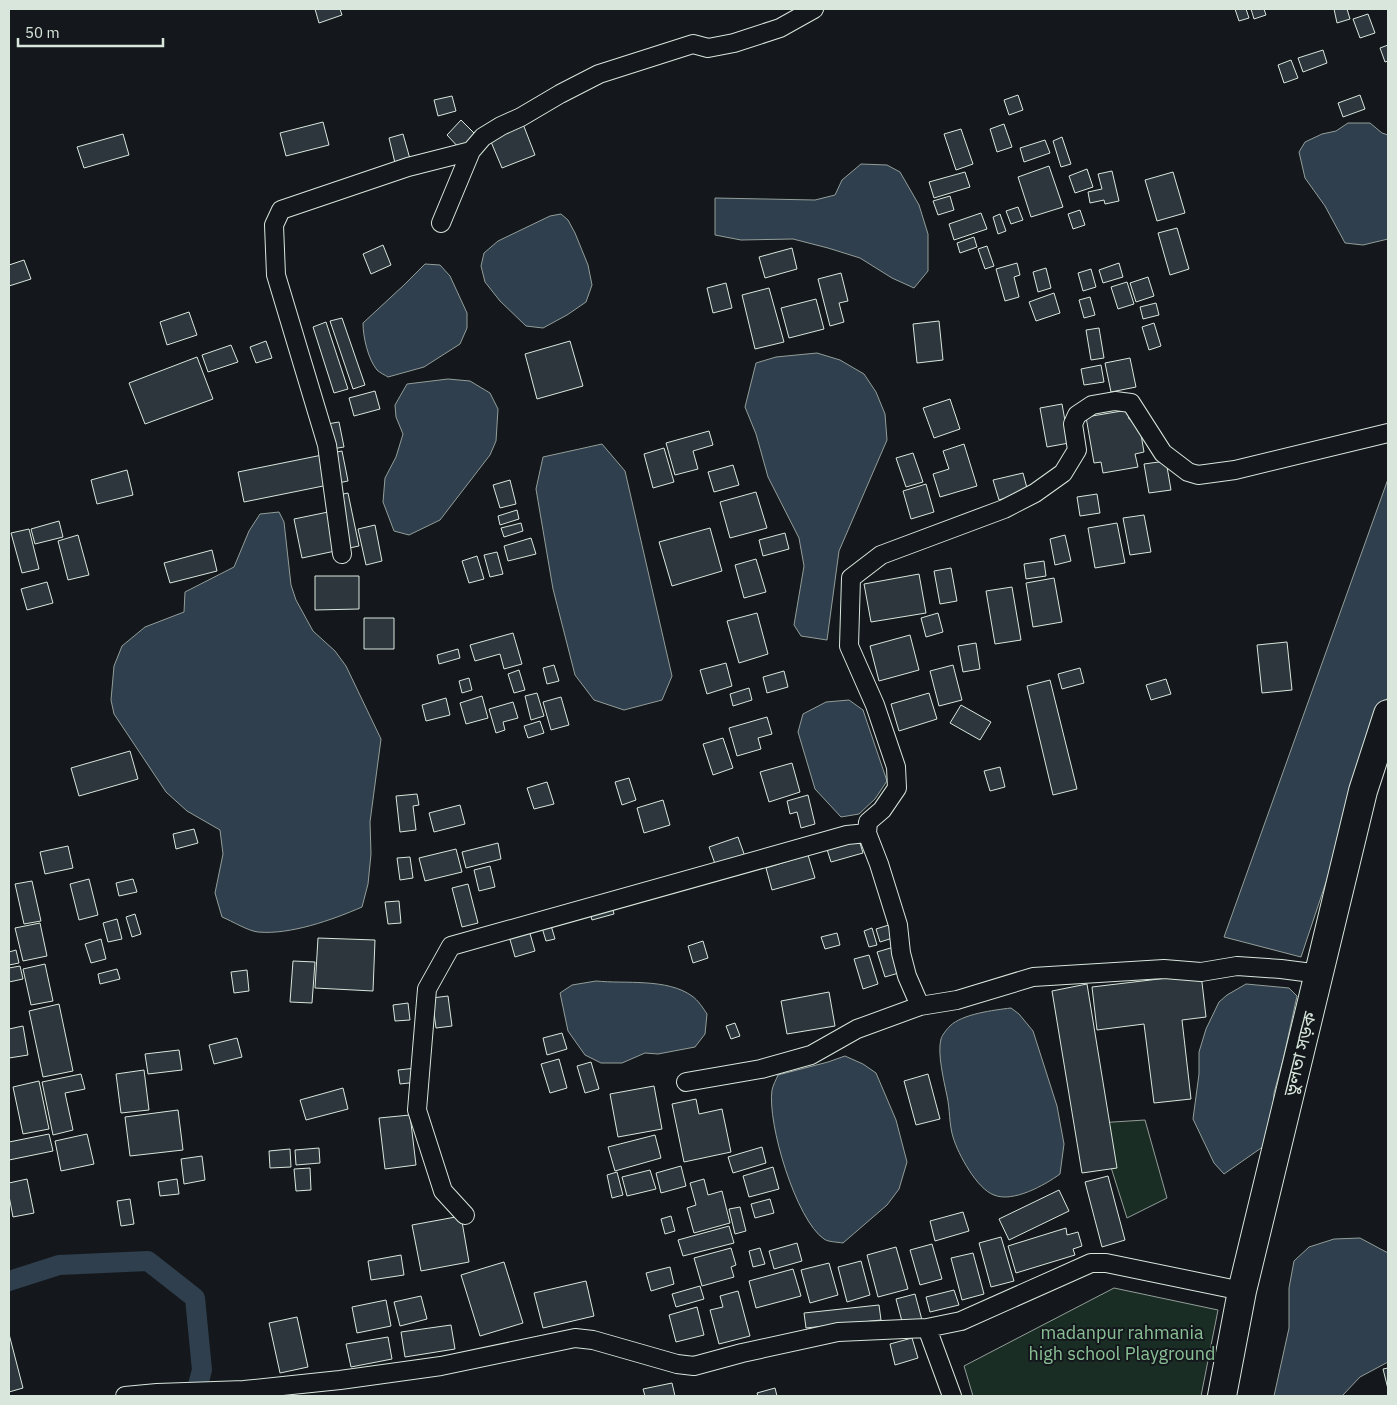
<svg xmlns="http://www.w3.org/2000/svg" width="1397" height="1405" viewBox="0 0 1397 1405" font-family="'IBM Plex Sans','Noto Sans Bengali',sans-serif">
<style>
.green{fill:#1a2d24;stroke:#939e99}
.water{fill:#2f3f4d;stroke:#939e99}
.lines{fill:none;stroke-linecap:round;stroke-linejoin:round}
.canal{stroke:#2f3f4d;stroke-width:20}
.building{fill:#2c363c;stroke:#d8e6dc}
.minor-casing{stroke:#d8e6dc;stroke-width:20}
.trunk-casing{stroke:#d8e6dc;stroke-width:30}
.minor{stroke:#14181c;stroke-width:18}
.trunk{stroke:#14181c;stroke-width:28}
.labels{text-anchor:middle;stroke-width:4;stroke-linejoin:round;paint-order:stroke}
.street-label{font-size:18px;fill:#d8e6dc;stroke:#14181c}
.park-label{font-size:18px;fill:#8ac095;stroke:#14181c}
</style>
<rect width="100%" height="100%" fill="#14181c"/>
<path class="green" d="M1145 1120 1167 1198 1127 1218 1097 1123Z
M1114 1288 1218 1310 1201 1396H973L964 1366Z"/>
<path class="water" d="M1348 123H1370L1382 133 1388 135V239L1363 245 1345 243 1325 206 1305 178 1299 152 1305 142 1322 134 1336 131Z
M861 164 887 165 900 172 919 205 928 234V271L914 288 892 278 860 258 828 248 793 239 741 240 715 235V198L815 200 835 195 842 180Z
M561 214 568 220 575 233 588 265 592 285 586 302 567 315 543 328 526 326 500 301 485 282 481 266 484 253 498 241 550 216Z
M425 264 440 265 450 276 467 313V328L460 344 424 367 388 377C385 375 380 373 377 370 368 359 363 337 363 323L404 285Z
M817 353 840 360 864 374 876 392 885 414 887 440 839 551 827 640 801 636 794 625 804 566 799 538 768 477 756 434 745 407 756 363 776 357Z
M448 379 470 381 490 393 498 409 496 441 490 455 440 520 409 535 394 531 383 502 385 478 396 457 403 434 396 417 395 405 407 384Z
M602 444 625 471 672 676 662 700 624 710 594 700 575 675 553 589 536 489 543 457Z
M1388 479V696L1301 957 1224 937Z
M279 512 284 522 291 585 296 600 313 631 335 651 346 666 381 739 370 822 371 854 368 884 362 907C332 920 290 935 258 932 248 931 232 921 222 917L215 893 223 854 220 830 187 811 166 792 114 714 111 700 114 666 122 646 145 627 184 612 185 592 234 567 249 531 260 514Z
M849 700 863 710 887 781 875 799 859 814 841 817 815 789 798 732 803 714 826 702Z
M596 981C625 984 667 978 692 996 698 1000 703 1008 707 1014L705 1034 695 1047 658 1054 645 1053 622 1063H601L585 1055 568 1031 560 993 572 985Z
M1246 984 1289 988 1297 996 1283 1060 1274 1093 1272 1124 1264 1146 1224 1174 1214 1163 1193 1119 1199 1074V1052L1206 1029 1219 1002 1227 995Z
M1011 1008 1019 1014 1033 1031 1057 1106 1064 1144 1060 1174C1045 1185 1013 1203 994 1195 977 1189 958 1154 953 1137 949 1124 950 1109 947 1096 944 1081 937 1053 941 1039 942 1035 947 1029 950 1026 962 1014 994 1010 1011 1008Z
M845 1056 863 1064 876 1073 896 1120 907 1162 899 1189 887 1205 843 1243C837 1242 828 1242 824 1239 796 1220 767 1123 772 1090 773 1085 776 1080 778 1075L828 1062Z
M1360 1238 1388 1253V1362L1360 1377 1342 1396H1274L1289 1328V1288L1294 1261 1309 1247 1334 1239Z"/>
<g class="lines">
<path class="canal" d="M9 1281 59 1265 148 1261 195 1298 202 1370 195 1396"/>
</g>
<path class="building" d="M315 9H340L342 15 319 23Z
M1235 9H1246L1249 18 1239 21Z
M1251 9H1264L1266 15 1254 19Z
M1334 9H1347L1350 19 1337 23Z
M1368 14 1375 33 1360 38 1353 19Z
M1388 45V61L1385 62 1380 48Z
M1323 50 1327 63 1303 72 1298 58Z
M1291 60 1298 78 1284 83 1278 65Z
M1018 95 1023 110 1009 115 1004 100Z
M1360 95 1365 109 1343 117 1338 103Z
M452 96 456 111 438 116 434 100Z
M461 120 476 135 461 150 447 135Z
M323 122 329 145 286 156 280 133Z
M523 124 535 155 502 168 489 137Z
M1004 124 1012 147 997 152 990 129Z
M961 129 973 164 956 170 944 134Z
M123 134 129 155 84 168 77 147Z
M403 134 410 159 395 163 389 138Z
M1062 137 1071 164 1061 167 1053 141Z
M1045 140 1050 153 1024 162 1020 148Z
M1049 166 1063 207 1031 217 1018 177Z
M1087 169 1093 187 1075 193 1069 176Z
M1112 171 1119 201 1105 204 1104 200 1090 203 1088 192 1102 189 1098 174Z
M965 172 970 187 934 198 929 182Z
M1173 172 1185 213 1157 221 1145 180Z
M950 196 954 210 938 215 933 201Z
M1018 207 1023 220 1011 224 1006 211Z
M1080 210 1085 225 1073 229 1068 214Z
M981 213 987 229 954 240 949 224Z
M1000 214 1006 231 998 234 993 217Z
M1177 228 1189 269 1170 275 1158 233Z
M974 237 977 247 960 253 957 243Z
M383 245 391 265 371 274 363 254Z
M987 246 994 266 985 269 978 249Z
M792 248 797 269 765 278 759 257Z
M24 260 31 279 9 286V265Z
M1017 263 1020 275 1014 277 1019 297 1005 301 996 269Z
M1119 263 1123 277 1103 283 1099 270Z
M1046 268 1051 288 1038 292 1033 272Z
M1091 269 1096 287 1083 291 1078 273Z
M841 273 848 301 839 303 844 322 830 326 818 279Z
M1148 277 1154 296 1136 302 1130 283Z
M1127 282 1134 304 1118 309 1111 287Z
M726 283 732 308 713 313 707 288Z
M769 288 784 342 755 349 742 295Z
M1054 293 1060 313 1036 321 1029 302Z
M1090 297 1095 315 1084 318 1079 300Z
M816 299 824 329 789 338 781 308Z
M1156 303 1159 315 1143 319 1140 307Z
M189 312 197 335 167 345 160 322Z
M342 318 365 385 353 389 330 321Z
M939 321 943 360 917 363 913 324Z
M326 322 348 389 334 393 313 327Z
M1154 323 1161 346 1149 350 1142 327Z
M1099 328 1104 358 1091 360 1086 330Z
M266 341 272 358 256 363 250 347Z
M570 341 583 386 537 399 525 354Z
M231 345 238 362 208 372 202 355Z
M197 357 213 399 145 424 129 383Z
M1130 358 1136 387 1111 392 1105 363Z
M1101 365 1104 382 1084 385 1081 369Z
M375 391 380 409 354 416 349 398Z
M950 399 960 429 934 438 923 408Z
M1062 404 1069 443 1047 447 1040 408Z
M1128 410 1129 419 1138 417 1144 452 1135 454 1138 467 1103 473 1101 462 1094 463 1086 417Z
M339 422 344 447 326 450 321 425Z
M709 431 713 445 693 451 698 469 675 475 666 443Z
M964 444 977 486 940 497 933 474 949 469 943 451Z
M664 448 674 482 653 488 644 454Z
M342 451 348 481 244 502 238 472Z
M913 453 923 482 906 487 896 458Z
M1166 461 1171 490 1149 493 1144 464Z
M733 465 739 485 714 492 708 472Z
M127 470 133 495 97 504 91 480Z
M1023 473 1028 492 999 500 993 480Z
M510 480 516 504 500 508 493 485Z
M926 484 934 512 911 519 903 491Z
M756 492 767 528 730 538 720 502Z
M348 493 359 546 302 558 294 519 333 511 330 497Z
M1097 494 1100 513 1080 516 1077 497Z
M517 510 519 519 500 525 498 516Z
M1144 515 1151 552 1130 555 1123 518Z
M59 521 63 537 35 544 31 529Z
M521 523 523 531 504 537 501 528Z
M1117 523 1125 563 1095 568 1088 528Z
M375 525 382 561 366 565 358 529Z
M710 528 722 571 672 586 659 542Z
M29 529 39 569 22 573 11 533Z
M785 533 789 549 763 556 759 540Z
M78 535 89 575 68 580 58 541Z
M1065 535 1071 561 1055 565 1050 539Z
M531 538 536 554 508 561 504 546Z
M212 550 217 571 170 583 164 563Z
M497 552 503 574 490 577 484 555Z
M477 556 484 579 469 583 462 561Z
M756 559 766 592 744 598 735 565Z
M1044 561 1046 576 1026 579 1024 564Z
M951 568 957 601 940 604 934 571Z
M919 574 926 613 871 622 864 584Z
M315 576H359V609L315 610Z
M1054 578 1062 622 1033 627 1026 583Z
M47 582 53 603 27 610 21 589Z
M1012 587 1021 640 995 644 986 591Z
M757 613 768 654 739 663 727 621Z
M938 613 943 632 926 637 921 618Z
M364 618H394V649H364Z
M513 633 522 664 504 669 500 654 475 661 470 645Z
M910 635 919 670 879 681 870 646Z
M1287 642 1292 690 1262 693 1257 645Z
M976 643 980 669 963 672 958 646Z
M458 649 460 658 439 664 437 655Z
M726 663 732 686 707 694 700 670Z
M554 665 559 681 547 684 543 668Z
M953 665 962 700 939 706 930 671Z
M1080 668 1084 683 1062 689 1058 674Z
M519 670 525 690 514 693 508 674Z
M784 671 788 687 767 693 763 677Z
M469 678 472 690 462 693 459 681Z
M1166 679 1171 694 1151 700 1146 685Z
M1050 680 1077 789 1053 795 1027 686Z
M749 688 752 700 733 706 730 694Z
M537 693 544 716 531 720 525 696Z
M929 693 937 719 899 731 891 704Z
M482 696 488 718 466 724 460 703Z
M561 697 569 725 551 730 543 702Z
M446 698 450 715 426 721 422 705Z
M513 702 518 718 503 722 505 730 496 733 489 709Z
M961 705 991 722 980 740 950 723Z
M767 717 772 734 758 738 761 749 737 756 729 728Z
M540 721 544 733 528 738 524 726Z
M723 738 733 768 713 775 703 744Z
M130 751 138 779 79 796 71 768Z
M792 763 800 792 769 802 760 772Z
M1000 767 1005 787 990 791 984 771Z
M629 778 636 800 622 805 615 782Z
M547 782 554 804 534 809 527 788Z
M417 794 419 805 413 806 416 830 400 832 396 796Z
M808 795 815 824 801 828 797 812 790 814 787 801Z
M663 800 670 825 644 833 637 808Z
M460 805 465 824 434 832 429 813Z
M194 829 198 843 176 849 173 834Z
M856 830 863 853 831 862 824 840Z
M738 837 748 865 719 875 709 847Z
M498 843 501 859 466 868 462 852Z
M68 846 73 868 45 874 40 852Z
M456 849 462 872 425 881 419 858Z
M808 855 815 878 772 890 766 868Z
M410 857 413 878 400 880 397 858Z
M490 866 495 887 479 891 474 870Z
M89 879 98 915 79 920 70 884Z
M133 879 137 892 119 896 116 883Z
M32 881 41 921 24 924 15 884Z
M468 884 478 923 462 927 452 888Z
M399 901 401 923 388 924 385 902Z
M611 902 614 914 592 920 589 908Z
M135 914 141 934 132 937 126 917Z
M548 915 555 939 546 941 539 918Z
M117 919 122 939 108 942 103 923Z
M40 923 47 956 23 961 15 928Z
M892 924 896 937 880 942 876 929Z
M872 928 877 945 869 947 864 931Z
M529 930 535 951 515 957 509 936Z
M837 933 840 945 825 949 821 937Z
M318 938 375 940 373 991 315 988Z
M101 939 106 959 91 963 85 944Z
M703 941 708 958 693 963 688 946Z
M894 947 902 972 885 977 877 952Z
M16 950 19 963 9 965V952Z
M869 955 878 984 863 989 854 959Z
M293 961 315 962 312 1003 290 1002Z
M45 964 53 1001 31 1005 23 969Z
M20 966 23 979 9 982V968Z
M117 969 120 979 100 984 98 974Z
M247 970 249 991 234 993 231 972Z
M1201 974 1206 1017 1182 1020 1191 1099 1154 1103 1144 1024 1097 1030 1092 987Z
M1087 984 1117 1168 1082 1173 1052 991Z
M829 992 835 1026 787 1034 781 1001Z
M448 996 452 1026 436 1028 432 998Z
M408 1003 410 1020 395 1021 393 1005Z
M59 1004 73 1071 43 1077 29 1011Z
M735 1023 740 1036 731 1039 726 1026Z
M23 1026 28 1055 9 1058V1029Z
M562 1033 567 1049 547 1055 543 1038Z
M237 1038 242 1057 214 1064 209 1045Z
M179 1050 182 1070 148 1074 145 1054Z
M559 1059 567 1088 550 1093 541 1064Z
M591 1062 599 1089 585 1093 577 1066Z
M416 1068 418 1082 400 1084 398 1070Z
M144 1070 149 1110 121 1113 116 1074Z
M81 1074 85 1089 65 1093 73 1130 53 1135 42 1082Z
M928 1074 940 1119 916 1125 904 1081Z
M39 1081 49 1129 23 1134 13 1087Z
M654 1086 662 1129 618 1137 610 1094Z
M343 1088 348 1109 306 1120 300 1100Z
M696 1099 699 1114 722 1109 731 1152 684 1162 672 1104Z
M178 1110 183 1150 130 1156 125 1117Z
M410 1115 416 1165 385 1169 379 1118Z
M49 1134 53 1151 9 1160V1142Z
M87 1134 94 1164 61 1171 55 1141Z
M655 1135 661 1158 615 1171 608 1147Z
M762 1147 766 1163 733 1173 728 1157Z
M319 1148 320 1163 296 1165 295 1150Z
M290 1149 291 1167 270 1168 269 1151Z
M202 1156 205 1180 184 1184 181 1159Z
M681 1166 686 1186 661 1193 656 1173Z
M773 1167 779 1189 749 1197 743 1176Z
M310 1168 311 1190 296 1191 294 1169Z
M650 1170 656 1189 627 1196 622 1177Z
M617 1172 623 1195 612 1198 607 1175Z
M1108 1176 1125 1240 1102 1247 1085 1182Z
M27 1179 34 1213 13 1217 9 1196V1183Z
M177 1179 179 1194 160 1196 158 1182Z
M704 1179 708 1195 722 1191 730 1223 694 1233 687 1208 696 1205 690 1183Z
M1059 1190 1069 1211 1009 1240 999 1219Z
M130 1199 134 1224 121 1226 117 1201Z
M770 1199 774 1213 755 1218 751 1204Z
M740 1207 746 1231 735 1234 729 1209Z
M963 1212 969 1231 935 1241 930 1221Z
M461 1216 469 1262 421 1271 412 1225Z
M671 1216 675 1231 665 1234 661 1219Z
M729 1226 734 1243 683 1256 678 1240Z
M1066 1228 1067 1235 1078 1232 1082 1246 1073 1249 1075 1255 1016 1273 1008 1246Z
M1001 1237 1014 1281 991 1287 979 1243Z
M797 1243 802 1261 774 1269 769 1251Z
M932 1244 942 1279 920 1285 910 1250Z
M896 1247 908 1289 878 1297 867 1255Z
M731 1248 736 1265 731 1267 734 1277 702 1286 694 1258Z
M760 1248 765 1264 753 1267 749 1251Z
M973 1253 984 1294 962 1300 951 1258Z
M401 1255 404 1275 371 1280 368 1261Z
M861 1261 870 1295 847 1302 838 1267Z
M504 1262 523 1323 480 1336 461 1275Z
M829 1263 838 1295 810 1303 801 1270Z
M670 1267 674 1284 651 1291 646 1273Z
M793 1269 801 1296 756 1308 749 1281Z
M586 1281 594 1316 543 1328 534 1293Z
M700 1286 704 1299 676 1307 672 1294Z
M954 1290 959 1305 930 1312 926 1297Z
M738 1291 750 1336 719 1344 710 1310 723 1307 720 1296Z
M915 1294 922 1320 903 1325 896 1299Z
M421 1296 427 1319 400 1326 394 1302Z
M386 1300 391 1326 357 1333 352 1307Z
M879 1305 881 1320 806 1328 804 1313Z
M697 1307 704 1335 676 1342 669 1315Z
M297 1317 308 1367 280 1373 269 1323Z
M451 1325 455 1349 405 1357 401 1332Z
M9 1334 23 1388 9 1392Z
M388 1337 392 1359 351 1367 346 1344Z
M912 1338 918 1358 895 1365 890 1344Z
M1388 1368V1389L1383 1369Z
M672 1383 675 1396H645L643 1389Z
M775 1388 777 1396H758L757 1393Z"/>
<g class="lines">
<defs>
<path id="minor" d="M441 223 471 151 483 137 501 126 521 117 560 94 599 74 693 44 708 48 734 43 780 28 814 9
M342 554 327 445 276 275 274 225 281 210 408 167 471 151
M920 1006 907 976 901 953 898 925 879 864 867 833 868 822 882 810 897 788 896 767 875 705 849 646 851 578 881 555 1004 509 1035 493 1063 473 1077 450 1073 424 1077 415 1092 405 1115 401 1131 403 1163 453 1188 472 1198 475 1235 470 1388 433
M686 1082 761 1069 811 1055 857 1029 920 1006 957 1000 1033 977 1164 969 1201 972 1237 966 1281 969 1320 974
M465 1215 443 1191 417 1110 427 989 451 946 847 835 867 833
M927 1328 952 1396
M125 1396 157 1393 244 1390 340 1380 441 1366 575 1338 593 1340 677 1364 694 1366 742 1353 838 1332 927 1328 961 1321 1091 1263H1106L1242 1291"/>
<path id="trunk" d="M1222 1396 1242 1291 1363 791 1388 714"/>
</defs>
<use href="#minor" class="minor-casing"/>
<use href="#trunk" class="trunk-casing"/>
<use href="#minor" class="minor"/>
<use href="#trunk" class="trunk"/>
</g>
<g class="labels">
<g class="street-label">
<text transform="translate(1300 1054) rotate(-76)" y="6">ভুলতা সড়ক</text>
</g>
<g class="park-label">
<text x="1122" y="1339">madanpur rahmania<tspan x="1122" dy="21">high school Playground</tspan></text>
</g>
</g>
<rect width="1397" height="1405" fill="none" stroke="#d8e6dc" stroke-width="20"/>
<path d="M18 38v8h145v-8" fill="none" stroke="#d8e6dc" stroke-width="2.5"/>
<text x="25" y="38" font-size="15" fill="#d8e6dc" stroke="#14181c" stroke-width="4" paint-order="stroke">50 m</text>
</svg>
